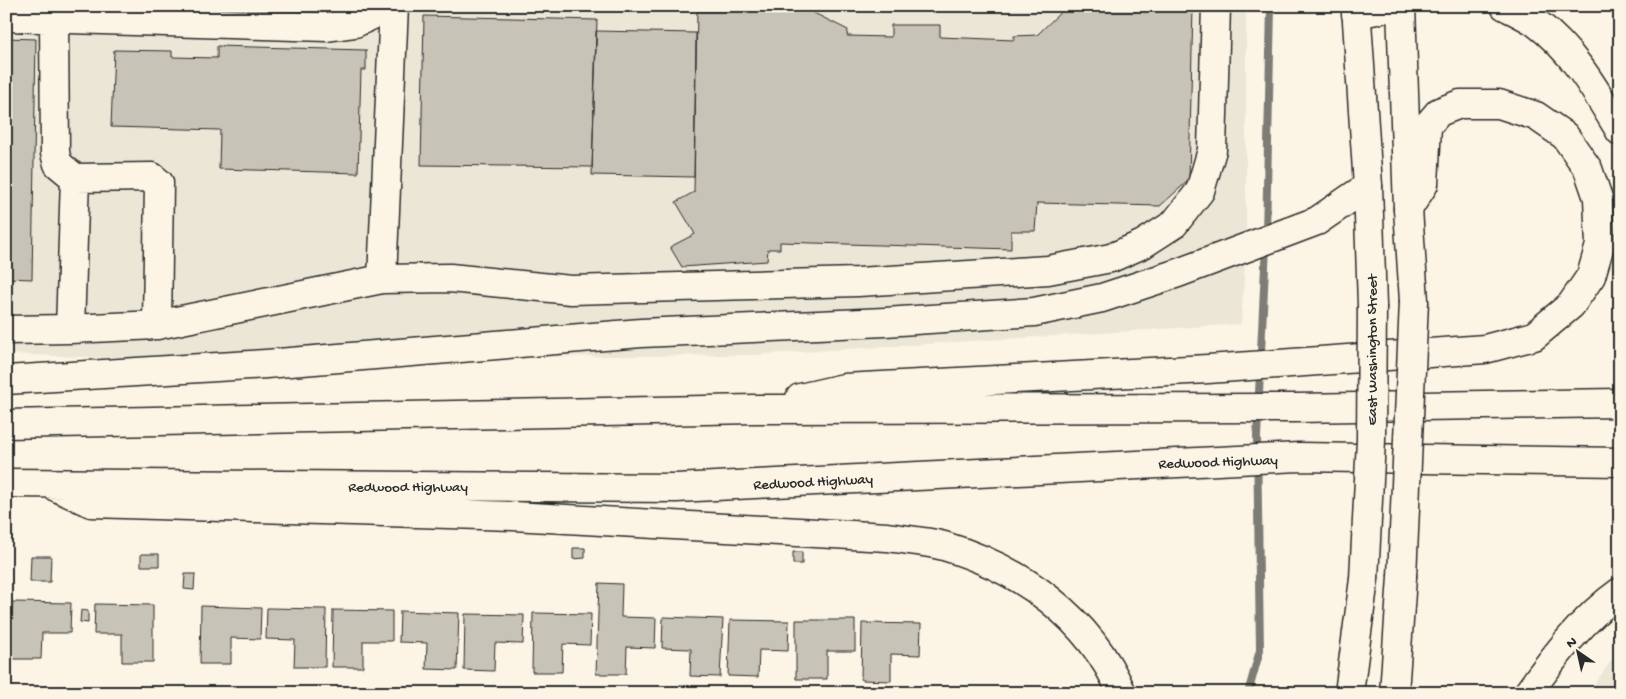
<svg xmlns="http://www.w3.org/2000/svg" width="1626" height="699" viewBox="0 0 1626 699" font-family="'Gochi Hand',sans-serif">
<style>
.built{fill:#ece6d7}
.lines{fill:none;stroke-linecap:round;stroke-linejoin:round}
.stream{stroke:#7d7b74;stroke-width:8}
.building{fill:#c8c3b7;stroke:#2b2b2b}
.minor-casing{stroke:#2b2b2b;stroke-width:31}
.major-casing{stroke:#2b2b2b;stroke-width:31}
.highway-casing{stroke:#2b2b2b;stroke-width:31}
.minor{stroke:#fcf5e5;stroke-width:28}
.major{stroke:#fcf5e5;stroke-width:28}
.highway{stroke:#fcf5e5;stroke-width:28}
.major-bridge-casing{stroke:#2b2b2b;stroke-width:31;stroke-linecap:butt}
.major-bridge{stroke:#fcf5e5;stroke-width:28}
.labels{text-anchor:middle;stroke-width:4;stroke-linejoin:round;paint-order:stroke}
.street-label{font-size:15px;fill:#2b2b2b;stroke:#fcf5e5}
</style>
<rect width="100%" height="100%" fill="#fcf5e5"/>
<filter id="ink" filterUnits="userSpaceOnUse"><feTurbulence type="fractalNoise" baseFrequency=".02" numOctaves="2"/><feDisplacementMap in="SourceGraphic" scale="10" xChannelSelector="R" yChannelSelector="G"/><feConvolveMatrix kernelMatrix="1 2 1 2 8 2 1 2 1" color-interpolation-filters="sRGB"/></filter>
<g filter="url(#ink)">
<path class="built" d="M6 6H1246V247L1241 324 753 355 160 360 6 354Z
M1620 648V693H1588Z"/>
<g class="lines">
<path class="stream" d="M1266 234 1271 6
M1248 693 1260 650 1257 436 1266 246"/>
</g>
<path class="building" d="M1067 6H1193L1189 180 1160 206 1037 203 1035 231H1011V249L780 242V249H768L767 261 682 267 670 247 695 234 676 202 694 192 697 11H810L848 30 847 36 891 37V25H940V37L1014 40V36L1037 35Z
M424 16 597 20 592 167 421 165Z
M596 31 696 33 694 177 592 175Z
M6 38 36 39 32 279 6 278Z
M217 46 366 50V70H361L358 173 219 169 220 130 111 127 114 50 172 51V57L217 58Z
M573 548H585V558L573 559Z
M793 552H802V564H793Z
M141 554H159V566H141Z
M31 556H51L50 582H30Z
M185 574H195L194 590 184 589Z
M599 583 622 584 621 617 656 618 655 648 627 647 626 674H596Z
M12 602 71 603 70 633H42L41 659H11Z
M95 604 153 605V662H122V634H94Z
M201 606 261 608 260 639 231 638V664H200Z
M267 608 326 609 325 667H294L295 640 266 639Z
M81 610 88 611V623L80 622Z
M333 610 392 611V641H363V667H332Z
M400 611 459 613 457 670 426 669 427 643 399 642Z
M533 613 591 614 590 645 563 644 562 672H532Z
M465 614 524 615 523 644 495 643 494 671 464 670Z
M663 617 723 619 720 677 690 676 691 649 662 648Z
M730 620 789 621 788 651 759 650 758 677 728 676Z
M796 620H855V651H827V679H796Z
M862 623 921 624 920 655 891 654V681L861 680Z"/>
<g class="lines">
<defs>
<path id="minor" d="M6 17 327 27 355 23 392 6
M54 19 55 153 58 164 75 178 152 177 159 183 157 325
M75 178 70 329 157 325 382 279 450 278 571 290 858 282 1048 270 1111 258 1143 244 1174 224 1200 191 1212 150 1216 6
M382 279 394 6
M6 330 70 329"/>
<path id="major" d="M1356 6 1368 186 1372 306
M1401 6 1408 209 1414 301
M1349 693 1364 579
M1394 693 1402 577"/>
<path id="highway" d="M1505 6C1515 11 1526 16 1535 22 1574 51 1596 91 1620 131
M1356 14 1397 6
M6 380 266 364 641 333 885 322 1034 312 1102 298 1178 273 1317 221 1368 186
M800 398 844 388 1208 369 1485 349 1534 336 1571 305 1591 276 1600 245 1598 198 1588 169 1565 136 1536 116 1499 104H1460L1439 112 1427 126 1424 184 1408 209
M6 424 755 409 1295 408 1620 403
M6 483 676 488 1299 457 1620 462
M56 487 91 503 513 516 887 537C906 540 926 541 944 546 1021 569 1089 617 1122 693
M1528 693C1554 657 1583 618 1620 592"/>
</defs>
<use href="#minor" class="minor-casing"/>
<use href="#major" class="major-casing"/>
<use href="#highway" class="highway-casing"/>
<use href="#minor" class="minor"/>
<use href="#major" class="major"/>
<use href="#highway" class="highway"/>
<defs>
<path id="major-bridge" d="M1402 577 1414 301
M1364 579 1371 440 1372 306"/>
</defs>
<use href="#major-bridge" class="major-bridge-casing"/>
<use href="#major-bridge" class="major-bridge"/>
</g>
</g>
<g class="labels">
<g class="street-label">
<text transform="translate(1371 350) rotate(-90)" y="5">East Washington Street</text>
<text transform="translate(1218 461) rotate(-2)" y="5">Redwood Highway</text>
<text transform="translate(813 481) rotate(-3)" y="5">Redwood Highway</text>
<text x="408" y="491">Redwood Highway</text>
</g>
</g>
<rect width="1626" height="699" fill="none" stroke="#fcf5e5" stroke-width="25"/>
<rect x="12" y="12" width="1601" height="674" fill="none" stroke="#2b2b2b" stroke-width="2" filter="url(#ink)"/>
<g transform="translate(1578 652) rotate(326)" stroke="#fcf5e5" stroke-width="4" paint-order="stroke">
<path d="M0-4L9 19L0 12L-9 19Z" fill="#2b2b2b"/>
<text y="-8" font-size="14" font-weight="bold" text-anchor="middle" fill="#2b2b2b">N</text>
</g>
</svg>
